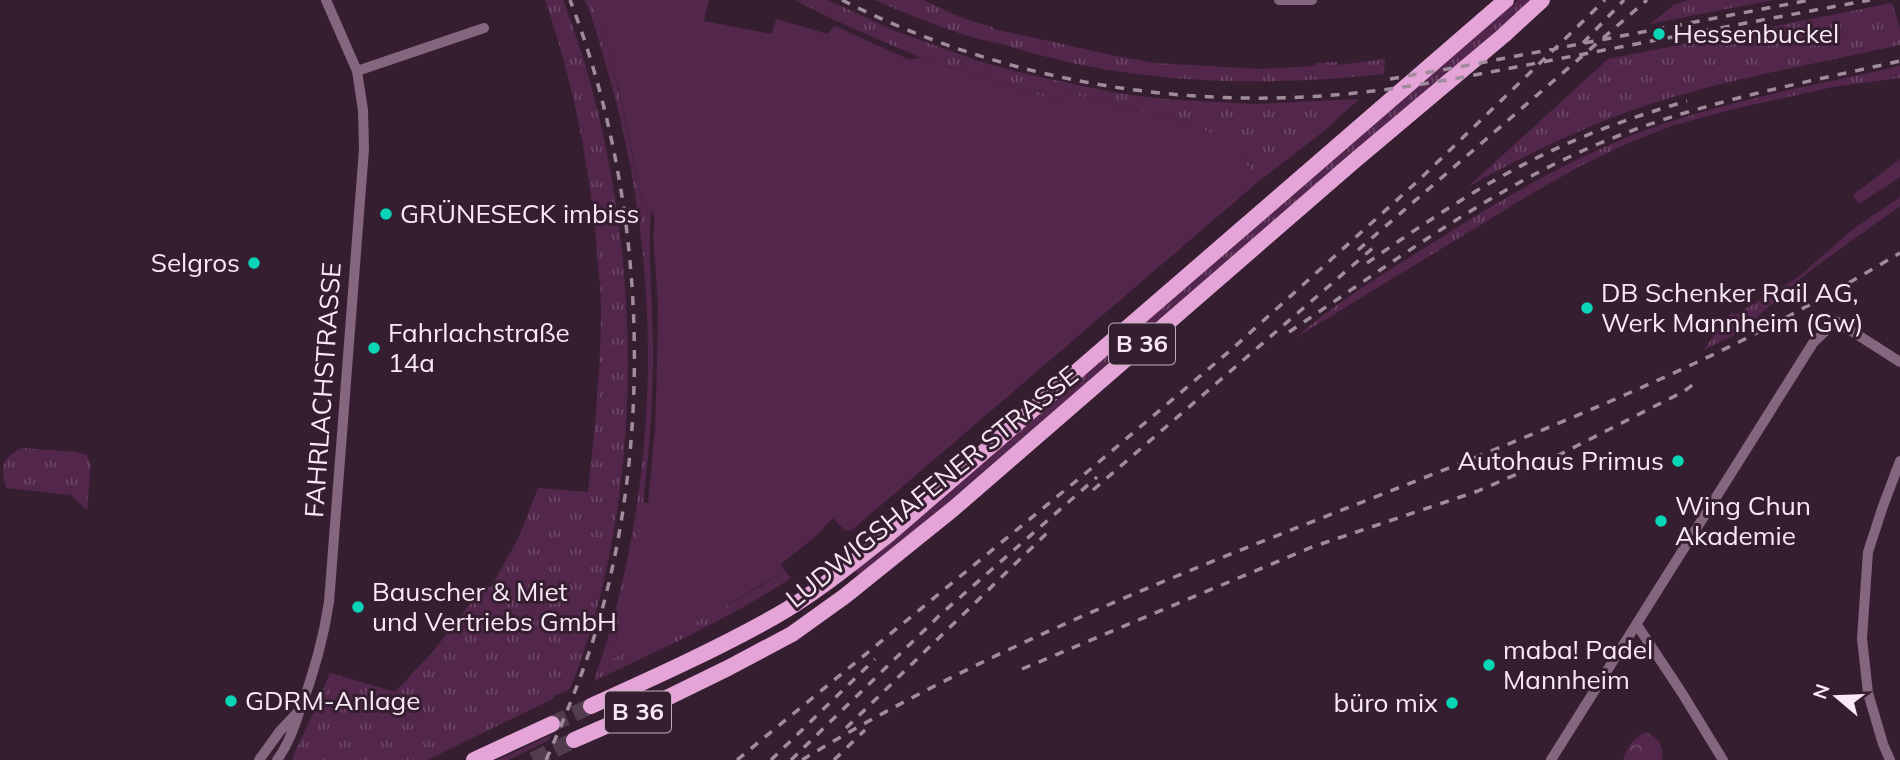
<svg xmlns="http://www.w3.org/2000/svg" width="1900" height="760" viewBox="0 0 1900 760" font-family="Mulish,sans-serif">
<style>
.grass{fill:url(#grass-tufts)}
.park{fill:url(#park-crowns)}
.garden{fill:#53264c}
.lines{fill:none;stroke-linecap:round;stroke-linejoin:round}
.primary-tunnel{stroke:#533c4e;stroke-width:16;stroke-dasharray:16 8;stroke-linecap:butt}
.street{stroke:#85667f;stroke-width:10}
.primary{stroke:#e4a4d7;stroke-width:16}
.rail{stroke:#a08c9c;stroke-width:3.5;stroke-dasharray:9 9;stroke-linecap:butt}
.poi-dot{fill:#08d5b5;stroke:#361e31;stroke-width:2.5}
.labels{text-anchor:middle;stroke-width:6;stroke-linejoin:round;paint-order:stroke}
.shield{fill:#361e31;stroke:#beabba;stroke-width:2}
.shield-label{font-size:24px;font-weight:bold;fill:#f9e8f5}
.poi-label{font-size:26px;fill:#f9e8f5;stroke:#361e31;text-anchor:start}
.street-label{font-size:26px;fill:#f9e8f5;stroke:#361e31}
</style>
<defs>
<pattern id="grass-tufts" width="24" height="20" patternUnits="userSpaceOnUse" patternTransform="scale(1.75)"><rect width="24" height="20" fill="#53264c"/><path d="M3 7l-1-3M5 7V3M7 7l1-3M15 17l-1-3M17 17v-4M19 17l1-3" fill="none" stroke="#6c4666"/></pattern>
<pattern id="park-crowns" width="20" height="18" patternUnits="userSpaceOnUse" patternTransform="scale(1.75)"><rect width="20" height="18" fill="#53264c"/><path d="M2 6a3 3 0 1 1 6 0M12 15a3 3 0 1 1 6 0" fill="none" stroke="#6c4666"/></pattern>
</defs>
<rect width="100%" height="100%" fill="#361e31"/>
<path class="grass" d="M545 0H563C643 206 653 483 570 689L554 696 555 698 427 760H293V756L314 712 330 673 395 692 435 649 483 587H491L518 539 538 488 588 492C595 429 601 367 601 305 601 287 598 269 597 251 590 166 573 81 545 0Z
M585 0H591C618 66 628 137 643 207L651 209C647 260 654 312 653 363 652 432 645 502 633 570 627 599 619 629 612 658 672 632 730 607 785 571L791 578C729 619 661 649 594 681 661 487 665 272 609 76 602 50 595 25 585 0Z
M795 0H828L893 30 981 62 1026 74 1117 93 1163 99 1255 104 1359 99 1324 131 1258 182 1243 158 1224 138 1173 119 1068 93 1060 102 921 58 832 19Z
M875 0H923L960 17 992 27 994 29 1116 56 1155 63 1260 69 1315 66 1316 63 1337 62 1338 65 1385 59 1384 74C1258 88 1127 84 1006 45 995 42 985 41 975 38 943 29 905 13 875 0Z
M1518 0H1532L860 578 855 570Z
M1688 0H1773L1650 24 1674 5Z
M1892 3 1900 28V45C1815 64 1727 79 1644 106 1583 127 1525 155 1469 186L1608 59Z
M1900 66V78L1833 87 1738 108 1671 126 1624 145 1580 166 1531 194 1295 338C1337 302 1384 273 1431 244 1508 195 1585 149 1672 121 1747 97 1824 83 1900 66Z
M1900 159V177L1859 204 1853 195Z
M1900 197V206L1812 269 1739 333 1704 350C1717 334 1715 324 1733 313L1735 315 1797 278 1852 230Z
M22 448 76 452 87 455 91 465 87 510 71 495 6 488C0 466 2 458 22 448Z
M551 735 549 740 509 760H497Z"/>
<path class="park" d="M1646 732C1659 738 1664 746 1662 760H1623C1626 747 1634 737 1646 732Z"/>
<path class="garden" d="M591 0H709L704 21 772 34 776 19 828 34 832 28 835 26 908 59 921 58 1060 102 1068 93 1173 119 1225 138 1243 158 1258 182 851 531 844 530 833 518 815 537 781 564 785 571 713 613 643 648 641 646 612 659 632 571 643 503H648L655 429 657 363 658 303 653 235 655 219 651 209 643 207C629 137 618 66 591 0Z"/>
<g class="lines">
<path class="primary-tunnel" d="M552 724 591 706
M533 760 574 740"/>
<path class="street" d="M1279 0H1312
M357 71 484 28
M1637 625 1682 693 1723 760
M259 760 280 731 297 713
M277 760C288 745 294 728 300 710 314 673 323 642 329 602L364 149 363 110 357 71 326 0
M1551 760 1813 343 1836 321 1900 362
M1890 760 1883 744 1868 693 1862 638 1868 552 1883 506 1900 461"/>
<path class="primary" d="M591 706C653 678 715 650 774 617 815 594 851 564 888 535L1506 0
M574 740 636 713 728 668 792 634 845 596 953 509 1353 162 1504 35 1542 0
M474 760 552 724"/>
<path class="rail" d="M842 0C991 76 1167 109 1334 95 1410 89 1484 73 1558 59 1662 39 1766 19 1870 0
M1583 43 1624 0
M1390 79 1464 66 1810 0
M1358 250 1647 0
M1367 263C1416 229 1464 196 1517 168 1571 139 1628 118 1687 101
M1289 332C1388 266 1487 191 1598 144 1695 103 1798 84 1900 61
M1093 490 1374 247
M1022 669 1312 547 1478 491 1547 461 1657 405 1683 392 1699 380
M846 728 1047 533
M546 760C566 715 585 669 599 621 655 424 644 191 570 0
M737 760 1087 472 1232 349 1419 180 1605 0
M771 760 875 659
M791 760 941 614 1097 477
M802 760C1080 590 1397 502 1691 365 1763 332 1832 293 1900 253
M834 760 865 730"/>
</g>
<g class="poi-dot">
<circle cx="1659" cy="34" r="7"/>
<circle cx="386" cy="214" r="7"/>
<circle cx="254" cy="263" r="7"/>
<circle cx="1587" cy="308" r="7"/>
<circle cx="374" cy="348" r="7"/>
<circle cx="1678" cy="461" r="7"/>
<circle cx="1661" cy="521" r="7"/>
<circle cx="358" cy="607" r="7"/>
<circle cx="1489" cy="665" r="7"/>
<circle cx="231" cy="701" r="7"/>
<circle cx="1452" cy="703" r="7"/>
</g>
<g class="labels">
<g class="shield">
<rect x="1109" y="323.5" width="66" height="41" rx="5"/>
<rect x="605" y="691.5" width="66" height="41" rx="5"/>
</g>
<g class="shield-label">
<text x="1142" y="352">B 36</text>
<text x="638" y="720">B 36</text>
</g>
<g class="poi-label">
<text x="1673" y="43">Hessenbuckel</text>
<text x="400" y="223">GRÜNESECK imbiss</text>
<text x="240" y="272" text-anchor="end">Selgros</text>
<text x="1601" y="302">DB Schenker Rail AG,<tspan x="1601" dy="30">Werk Mannheim (Gw)</tspan></text>
<text x="388" y="342">Fahrlachstraße<tspan x="388" dy="30">14a</tspan></text>
<text x="1664" y="470" text-anchor="end">Autohaus Primus</text>
<text x="1675" y="515">Wing Chun<tspan x="1675" dy="30">Akademie</tspan></text>
<text x="372" y="601">Bauscher &amp; Miet<tspan x="372" dy="30">und Vertriebs GmbH</tspan></text>
<text x="1503" y="659">maba! Padel<tspan x="1503" dy="30">Mannheim</tspan></text>
<text x="245" y="710">GDRM-Anlage</text>
<text x="1438" y="712" text-anchor="end">büro mix</text>
</g>
<g class="street-label">
<text transform="translate(323 390) rotate(-86)" y="9">FAHRLACHSTRASSE</text>
<text transform="translate(932 487) rotate(-39)" y="9">LUDWIGSHAFENER STRASSE</text>
</g>
</g>
<g transform="translate(1837 697) rotate(289)" stroke="#361e31" stroke-width="5" paint-order="stroke">
<path d="M0-5L12 26L0 18L-12 26Z" fill="#f9e8f5"/>
<text y="-10" font-size="19" font-weight="bold" text-anchor="middle" fill="#f9e8f5">N</text>
</g>
</svg>
